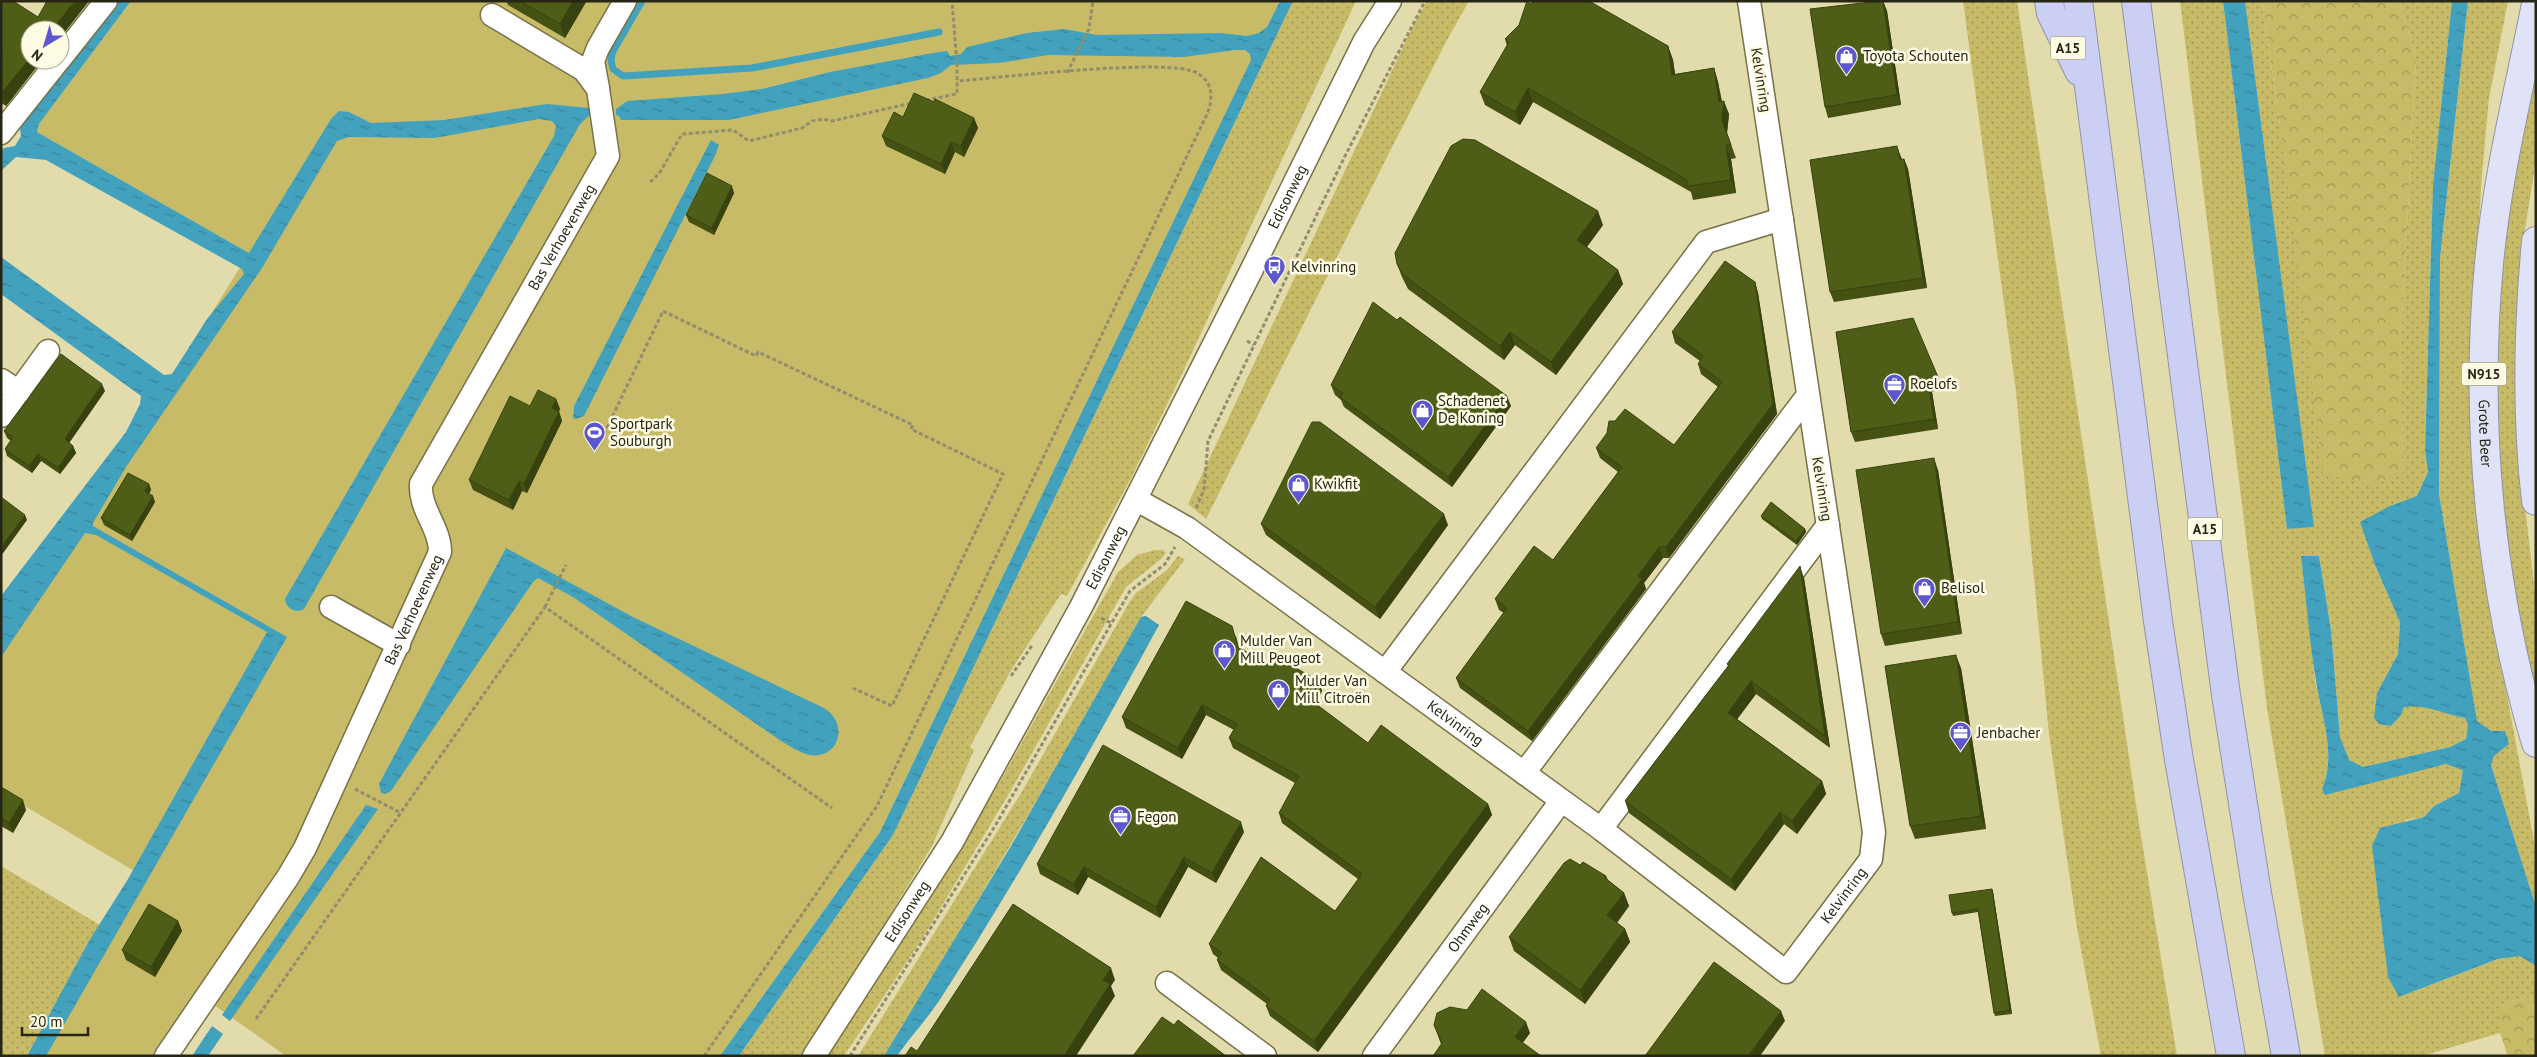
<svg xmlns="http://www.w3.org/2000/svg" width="2537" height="1057" viewBox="0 0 2537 1057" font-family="'PT Sans',sans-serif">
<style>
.grass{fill:url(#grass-dots)}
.forest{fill:url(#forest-crowns)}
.pitch{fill:#c8bb68}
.water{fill:url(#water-ripples)}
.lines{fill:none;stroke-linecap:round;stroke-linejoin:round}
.stream{stroke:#42a1bd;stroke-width:7}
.minor-casing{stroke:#797247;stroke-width:25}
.major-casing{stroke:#9294a5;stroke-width:30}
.highway-casing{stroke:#9294a5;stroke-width:30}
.path{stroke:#928d6b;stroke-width:3;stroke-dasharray:4 2.5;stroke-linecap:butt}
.minor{stroke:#fff;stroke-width:22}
.major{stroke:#e0e2f8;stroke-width:28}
.highway{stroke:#cbcff4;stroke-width:28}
.wall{fill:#445113}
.shaded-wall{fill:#37420f}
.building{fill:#4f5e16;stroke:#37420f}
.labels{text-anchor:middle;stroke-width:5;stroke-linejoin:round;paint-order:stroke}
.shield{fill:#fefbe4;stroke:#686552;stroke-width:1}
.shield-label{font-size:14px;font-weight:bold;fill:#272513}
.poi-label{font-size:15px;fill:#272513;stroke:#fefbe4;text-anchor:start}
.street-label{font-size:15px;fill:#272513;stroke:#fefbe4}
</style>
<defs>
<pattern id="grass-dots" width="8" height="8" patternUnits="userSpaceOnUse" patternTransform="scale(1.25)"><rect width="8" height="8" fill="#c8bb68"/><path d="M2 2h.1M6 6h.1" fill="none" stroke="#a29854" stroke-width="1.8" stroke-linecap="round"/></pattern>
<pattern id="forest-crowns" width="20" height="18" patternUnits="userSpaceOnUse" patternTransform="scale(1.25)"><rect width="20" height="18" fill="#c8bb68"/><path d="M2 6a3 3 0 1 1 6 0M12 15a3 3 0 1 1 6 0" fill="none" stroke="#a29854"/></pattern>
<pattern id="water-ripples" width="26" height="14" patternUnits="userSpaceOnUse" patternTransform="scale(1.25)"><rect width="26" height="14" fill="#42a1bd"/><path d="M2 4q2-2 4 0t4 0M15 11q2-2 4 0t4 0" fill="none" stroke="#378398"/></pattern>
</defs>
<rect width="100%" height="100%" fill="#e2dbac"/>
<path class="grass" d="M1293 1H1356L1181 376 1131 478 1067 596 1061 594 1010 672 970 747 974 750 932 846 846 987 801 1056H739L893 835Z
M1427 1H1469L1447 40 1386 159 1206 519 1188 504 1414 24Z
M1963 1H2017L2137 811 2177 1056H2101L2077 928 2049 734 2016 392Z
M2180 1H2223L2287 529 2313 527 2245 1H2262L2280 125 2403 473 2401 338 2416 57 2399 1H2452L2433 185 2425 450 2428 472 2417 496 2390 506 2375 565 2400 621 2398 654 2377 693 2401 715 2404 707 2419 705 2465 718 2468 725 2466 739 2450 747 2363 767 2348 760 2340 737 2331 630 2319 556H2301C2306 597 2310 638 2315 679 2321 716 2337 753 2322 789L2447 764 2463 769 2459 793 2434 806 2424 817 2405 820 2399 997 2499 959 2520 955 2536 966V1014L2530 995 2500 1006V1033L2422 1056H2325L2267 708Z
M2468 1H2508L2489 98 2482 173 2476 270V495L2482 560 2536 852V907L2491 765 2494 756 2491 731 2477 722 2439 494 2440 258Z
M2536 54V161L2521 254 2516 428 2536 602V697L2512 590 2496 452 2495 360 2501 260Z
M1155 550H1162L1166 553 1161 559 1126 587 1010 792 920 942 844 1056H828L899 947 998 785 1118 572 1137 555Z
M1178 556 1185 559 1141 617 1090 710 899 1034 884 1056H858L1023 790 1129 603 1136 593 1167 570Z
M1 866 100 925 27 1056H1Z"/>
<path class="forest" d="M2262 1H2399L2416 57 2401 338 2403 473 2372 485 2323 473 2280 125Z
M2530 995 2536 1014V1056H2508L2500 1033V1006Z"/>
<path class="pitch" d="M131 1H1280L880 832 720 1056H286L214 1005 179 1056H36L141 875 1 792V651L249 253 37 132 39 124Z"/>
<path class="water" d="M119 1H131L39 124 37 132 249 253 331 119 339 111 349 112 371 123 444 120 547 104 590 108V115L580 124 304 609C295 614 286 608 285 599L554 136 556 126 552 121 539 119 435 138 349 137 337 141 262 268 126 467 93 523V526L287 637 46 1056H27L89 941 128 879 267 632 96 535 85 533 1 657V596L126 432 140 404 141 396 1 294V257L164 375 172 374 207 319 244 274 242 269 46 160 16 157 1 171V151L4 148 15 146 21 136 20 128Z
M1280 1H1293L893 835 739 1056H720L880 832 1251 60 1250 54 1245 50H1235L1184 57 1048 55 999 63 951 65 941 73 928 78 729 120H621L619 116 616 115V109L627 101 723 94 762 89 830 72 933 53 947 51 950 56 961 54 967 47 1027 33 1064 29 1097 35 1221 33 1247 36 1259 33 1267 27Z
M2223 1H2245L2314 527 2287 529Z
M2452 1H2468L2440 258 2439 494 2477 721 2491 731H2505L2509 744 2494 756 2491 765 2536 907V966L2520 956 2498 959 2399 997 2388 977 2372 846 2380 828 2424 817 2434 806 2459 793 2463 770 2446 764 2325 795 2322 789C2337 754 2321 716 2316 681 2309 639 2306 597 2301 556H2319L2331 630 2340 737 2349 760 2363 767 2450 747 2466 739 2468 725 2465 718C2443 714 2427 704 2404 707L2401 715 2391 726 2379 724 2374 718 2377 693 2398 654 2400 622 2375 565 2360 522 2390 506 2417 496 2428 472 2425 450 2433 185Z
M711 140 719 145 715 156 584 416 576 419 573 418 574 406Z
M506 548 633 617 824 708C851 725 837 760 810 755 800 753 790 746 781 741L573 597 538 578 533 582 391 791 385 794 381 793 379 784Z
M1146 616 1159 625C1090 752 1019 877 941 998 928 1018 911 1036 897 1056H884L1011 846 1141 617Z
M366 805 378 809 230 1021 222 1015Z
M212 1026 223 1034 208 1056H192Z"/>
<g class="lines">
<path class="stream" d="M642 1 612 53 611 61 613 69 623 76 752 68 939 32"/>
<defs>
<g id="minor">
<path d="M60 59 106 1"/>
<path d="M598 88 593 61 598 48 625 1"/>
<path d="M1 133 59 60"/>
<path d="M1 380 19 392"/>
<path d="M1 416 48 351"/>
<path id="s1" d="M1137 500 1187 528 1601 829 1786 972 1871 859 1874 832 1749 1"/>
<path d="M331 607 399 645"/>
<path d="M1385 672 1706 242 1782 219"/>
<path d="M1524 773 1808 395"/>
<path d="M1601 829 1828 525"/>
<path d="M1167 983 1265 1056"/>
<path id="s2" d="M166 1056 288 877 305 848 440 552C440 527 419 509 421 484L608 156 598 89 584 70 492 15"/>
<path id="s3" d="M814 1056 952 842 1081 607 1250 273 1364 42 1390 1"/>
<path id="s4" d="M1374 1056 1561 801"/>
</g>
<g id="major">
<path id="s5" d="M2536 4C2519 90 2497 177 2489 264 2474 424 2490 589 2536 743"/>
<path d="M2536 241C2528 328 2526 415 2536 501"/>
</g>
<path id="highway" d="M2049 1 2051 13 2079 71
M2078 1 2158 621 2179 760 2231 1056
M2136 1 2226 695 2257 893 2286 1056"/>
</defs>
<use href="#minor" class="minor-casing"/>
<use href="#major" class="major-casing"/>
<use href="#highway" class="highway-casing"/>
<path class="path" d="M1067 73 1089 29 1093 1
M926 100 957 94V65L952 1
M650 182 659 174 682 134 733 130 749 141 802 128 812 121 823 119 832 121 912 103
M1247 341 1254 345
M604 434 663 311 756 356 758 352 913 425 911 429 1003 474 892 706 853 688
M1196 508 1204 490 1208 441 1344 158 1425 1
M545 607 566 565
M1101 618 1111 623
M1011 676 1033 644
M355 789 401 813
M256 1019 545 607 832 808
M704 1056 877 806 1208 112C1213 97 1213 82 1197 73 1171 57 997 78 957 81
M850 1056 995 826 1130 591 1165 564 1175 547"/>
<use href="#minor" class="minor"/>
<use href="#major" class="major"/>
<use href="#highway" class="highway"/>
</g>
<path class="wall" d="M1 1 38 17 89 1 60 38V30L30 60H42L6 106 1 103Z
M506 1H585L586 2 565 38 508 5Z
M1533 1H1591L1590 2 1668 46 1673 60 1675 74 1714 68 1718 82 1722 101 1729 114 1727 133 1736 158 1731 159 1736 193 1693 200 1691 192 1533 102 1520 125 1485 105 1480 92 1507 46 1505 39 1519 25Z
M1883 1 1887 11 1901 105 1828 118 1825 107Z
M903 117 974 118 978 128 964 157 955 152 945 174 886 146 882 136Z
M1901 157 1902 159H1904L1908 169 1927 288 1834 302 1830 292Z
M734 193 714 235 689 222 686 215Z
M1603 225 1587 247 1618 270 1623 284 1556 375 1515 345 1504 360 1408 289 1402 277 1397 264Z
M1755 282 1758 293 1777 414 1669 558H1663L1644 583 1646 589 1532 741 1460 688 1456 678 1504 613 1499 610 1495 599 1553 560 1618 472 1600 458 1596 448 1674 445 1718 387 1701 374 1698 364 1700 361 1675 343 1672 332Z
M1836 332 1938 377 1942 387 1932 392 1938 429 1855 442 1851 432Z
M1331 385 1511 406 1452 487 1344 407 1341 400 1335 395Z
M105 391 69 443 73 446 76 453 60 474 41 461 32 473 7 456 5 449 11 441 7 438 4 431Z
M556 399 560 409 559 411 562 421 527 493 522 491 513 510 473 490 469 480 530 406Z
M1938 470 1962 634 1885 646 1881 634Z
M149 484 151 490 149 494 155 502 132 541 104 525 101 518Z
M1761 516 1805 529 1806 532 1797 545 1762 519Z
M1261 524 1448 525 1380 619 1266 535Z
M1804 578 1830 748 1756 694 1737 719 1822 781 1826 794 1797 834 1784 824 1735 891 1629 813 1625 801 1728 666 1727 664Z
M1236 636 1239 648 1273 667 1322 691 1315 704 1368 743 1488 804 1492 815 1318 1052 1270 1016 1266 1006 1267 1004 1221 970 1217 960 1218 958 1213 954 1209 944 1335 911 1358 879 1282 823 1279 813 1295 783 1233 748 1229 738 1234 730 1206 715 1182 759 1126 728 1122 717Z
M1961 668 1986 829 1915 839 1910 826Z
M1 787 26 810 13 833 1 826Z
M1244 832 1216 883 1188 867 1160 918 1088 877 1078 895 1040 874 1037 864Z
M1580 865 1606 876 1608 880 1624 893 1629 906 1617 923 1625 929 1630 942 1585 1004 1514 951 1509 937Z
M1992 889 1993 892 2012 1014 1995 1016 1994 1013 1978 912 1953 916 1952 913Z
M178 921 182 931 155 977 126 960 122 950Z
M1434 1025 1530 1033 1523 1042 1441 1044Z"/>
<path class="shaded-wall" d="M75 1H89L60 38V30H52Z
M573 1 586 2 565 38 560 24Z
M1883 1 1887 11 1901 105 1897 95Z
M1668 46 1673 60 1677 88 1672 75Z
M30 58V60H42L6 106 2 93Z
M1714 68 1718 82 1723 111 1724 101 1729 114 1727 133 1722 120Z
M1528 88 1533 102 1520 125 1515 112Z
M974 118 978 128 964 157 961 146Z
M951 142 955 152 945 174 941 164Z
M1726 145 1731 159 1736 193 1731 180Z
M1897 146 1901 157 1903 170 1900 160Z
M1904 159 1908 169 1927 288 1923 278Z
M732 186 734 193 714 235 712 228Z
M1598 211 1603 225 1582 253 1577 240Z
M1618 270 1623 284 1556 375 1551 362Z
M1755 282 1758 293 1777 414 1669 558 1666 547Z
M1510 332 1515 345 1504 360 1500 346Z
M1928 382 1932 392 1938 429 1934 419Z
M102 384 105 391 67 446 65 439Z
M1507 396 1511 406 1452 487 1448 477Z
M556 399 560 409 555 418 552 408Z
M559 412 562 421 527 493 524 484Z
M73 446 76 453 60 474 58 468Z
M38 454 41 461 32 473 29 466Z
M1934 458 1938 470 1962 634 1958 622Z
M519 481 522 491 513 510 509 500Z
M149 484 151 490 147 497 145 491Z
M153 496 155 502 132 541 130 535Z
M1444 514 1448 525 1380 619 1375 607Z
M25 515 27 520 1 556V547Z
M1805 529 1806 532 1797 545 1796 541Z
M1659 547 1663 558 1644 583 1646 589 1532 741 1528 731Z
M1800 566 1804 578 1830 748 1825 736Z
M1956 655 1961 668 1986 829 1981 816Z
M1319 681 1322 691 1312 709 1308 698Z
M1751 681 1756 694 1733 725 1728 713Z
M1202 705 1206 715 1182 759 1178 748Z
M1822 781 1826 794 1797 834 1792 821Z
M23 800 26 810 13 833 9 823Z
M1488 804 1492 815 1318 1052 1314 1041Z
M1780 812 1784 824 1735 891 1731 879Z
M1241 822 1244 832 1216 883 1212 873Z
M1184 857 1188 867 1160 918 1156 907Z
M1084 867 1088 877 1078 895 1074 884Z
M1992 889 1993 892 2012 1014 2010 1010Z
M1624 893 1629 906 1612 929 1607 915Z
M178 921 182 931 155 977 151 967Z
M1625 929 1630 942 1585 1004 1580 990Z
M1111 968 1115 980 1111 986 1115 996 1076 1056H1064L1103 980Z
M1781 1011 1785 1021 1760 1056H1748Z
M1526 1022 1530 1033 1519 1048 1515 1037Z"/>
<path class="building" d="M1 1H13L38 17 47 1H75L52 30H30V58L2 93Z
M520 1H573L560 24Z
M1527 1 1531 4 1533 1H1589L1668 46 1672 75 1714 68 1719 102 1724 101 1722 120 1731 145H1726L1731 180 1688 186 1687 180 1528 88 1515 112 1480 92 1509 42 1505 39 1519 25Z
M1880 1H1883L1897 95 1825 107 1810 9Z
M914 93 934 102 935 99 974 118 961 146 951 142 941 164 882 136 894 112 903 117Z
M1463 139 1475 140 1598 211 1577 240 1618 270 1551 362 1510 332 1500 346 1403 275 1397 264 1395 253 1451 146Z
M1897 146 1900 160 1904 159 1923 278 1830 292 1810 160Z
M707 173 732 186 712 228 686 215Z
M1725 261 1755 282 1773 404 1666 547H1659L1638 576 1642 579 1528 731 1456 678 1507 608 1495 599 1534 546 1553 560 1622 467 1596 448 1607 433 1609 421H1615L1625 409 1674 445 1722 382 1698 364 1703 356 1672 332Z
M1373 302 1397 320 1400 317 1507 396 1448 477 1340 397 1343 393 1331 385Z
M1913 318 1938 377 1928 382 1934 419 1851 432 1836 332Z
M61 354 102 384 65 439 73 446 58 468 38 454 29 466 5 449 13 437 4 431Z
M538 390 556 399 552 408 559 412 524 484 519 481 509 500 469 480 510 396 530 406Z
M1312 422H1320L1444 514 1375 607 1261 524Z
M1934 458 1958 622 1881 634 1856 470Z
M128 473 149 484 145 491 153 496 130 535 101 518Z
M1 497 25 515 1 547Z
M1771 502 1805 529 1796 541 1761 516Z
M1800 566 1825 736 1751 681 1728 713 1822 781 1792 821 1780 812 1731 879 1625 801 1729 665 1727 664Z
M1186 601 1232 626 1238 647 1273 667 1278 658 1319 681 1308 698 1368 743 1381 725 1488 804 1314 1041 1266 1006 1270 999 1217 960 1222 953 1209 944 1261 857 1335 911 1362 874 1279 813 1299 776 1229 738 1237 724 1202 705 1178 748 1122 717Z
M1956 655 1981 816 1910 826 1885 666Z
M1103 745 1241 822 1212 873 1184 857 1156 907 1084 867 1074 884 1037 864Z
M1 787 23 800 9 823 1 818Z
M1570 859 1580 865 1583 862 1606 876 1605 878 1624 893 1607 915 1625 929 1580 990 1509 937 1564 863Z
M1992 889 2010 1010 1994 1013 1978 909 1952 913 1949 895Z
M149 904 178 921 151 967 122 950Z
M1013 904 1111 968 1103 980 1110 984 1064 1056H905L911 1047 917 1051Z
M1714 962 1781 1011 1748 1056H1645Z
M1482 989 1526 1022 1515 1037 1541 1056H1433L1442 1043 1434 1025 1437 1013 1450 1007 1467 1010Z
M1162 1017 1174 1025 1178 1020 1226 1056H1133Z"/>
<defs>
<symbol id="shop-pin" viewBox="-11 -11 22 30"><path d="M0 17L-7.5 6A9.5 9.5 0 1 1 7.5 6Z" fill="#5d57cf" stroke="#fefbe4"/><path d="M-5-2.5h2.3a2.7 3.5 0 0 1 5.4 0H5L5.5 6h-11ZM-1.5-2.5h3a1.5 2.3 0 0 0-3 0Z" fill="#fff"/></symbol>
<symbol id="bus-pin" viewBox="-11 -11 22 30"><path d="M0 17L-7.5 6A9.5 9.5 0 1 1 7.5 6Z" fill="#5d57cf" stroke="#fefbe4"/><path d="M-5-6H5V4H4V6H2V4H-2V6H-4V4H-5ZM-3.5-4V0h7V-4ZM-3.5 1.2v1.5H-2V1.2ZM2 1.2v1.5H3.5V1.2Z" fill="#fff"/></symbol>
<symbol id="office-pin" viewBox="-11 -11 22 30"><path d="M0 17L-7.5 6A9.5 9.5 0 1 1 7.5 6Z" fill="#5d57cf" stroke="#fefbe4"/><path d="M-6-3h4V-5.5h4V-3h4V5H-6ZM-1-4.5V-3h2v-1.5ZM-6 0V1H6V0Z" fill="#fff"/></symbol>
<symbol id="stadium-pin" viewBox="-11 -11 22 30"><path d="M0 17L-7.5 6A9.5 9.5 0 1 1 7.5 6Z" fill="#5d57cf" stroke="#fefbe4"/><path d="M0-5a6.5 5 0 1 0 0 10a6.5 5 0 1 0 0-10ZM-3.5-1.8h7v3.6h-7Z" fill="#fff"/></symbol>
</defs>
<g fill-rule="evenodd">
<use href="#shop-pin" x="1834" y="44" width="25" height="34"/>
<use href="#bus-pin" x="1262" y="254" width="25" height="34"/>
<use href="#office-pin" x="1882" y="372" width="25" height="34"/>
<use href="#shop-pin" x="1410" y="398" width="25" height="34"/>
<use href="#stadium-pin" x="582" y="420" width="25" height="34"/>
<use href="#shop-pin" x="1286" y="472" width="25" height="34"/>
<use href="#shop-pin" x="1912" y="576" width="25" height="34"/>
<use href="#shop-pin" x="1212" y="638" width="25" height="34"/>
<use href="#shop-pin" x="1266" y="678" width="25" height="34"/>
<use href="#office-pin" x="1948" y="720" width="25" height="34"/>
<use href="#office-pin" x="1108" y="804" width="25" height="34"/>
</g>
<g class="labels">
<g class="shield">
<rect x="2050.5" y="36.5" width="35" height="23" rx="4"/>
<rect x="2461.5" y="362.5" width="45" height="23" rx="4"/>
<rect x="2187.5" y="517.5" width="35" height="23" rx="4"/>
</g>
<g class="shield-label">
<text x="2068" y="53">A15</text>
<text x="2484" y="379">N915</text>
<text x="2205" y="534">A15</text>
</g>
<g class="poi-label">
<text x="1863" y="61">Toyota Schouten</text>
<text x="1291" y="272">Kelvinring</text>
<text x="1910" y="389">Roelofs</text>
<text x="1438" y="406">Schadenet<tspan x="1438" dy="17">De Koning</tspan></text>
<text x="610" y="429">Sportpark<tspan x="610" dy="17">Souburgh</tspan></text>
<text x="1314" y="489">Kwikfit</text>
<text x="1941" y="593">Belisol</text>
<text x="1240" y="646">Mulder Van<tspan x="1240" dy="17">Mill Peugeot</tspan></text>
<text x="1295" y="686">Mulder Van<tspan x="1295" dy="17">Mill Citroën</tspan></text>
<text x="1977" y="738">Jenbacher</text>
<text x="1137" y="822">Fegon</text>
</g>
<g class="street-label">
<text transform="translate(1761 80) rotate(81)" y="5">Kelvinring</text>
<text dy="5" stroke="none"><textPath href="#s3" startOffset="982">Edisonweg</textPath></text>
<text dy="5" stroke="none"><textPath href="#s2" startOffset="931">Bas Verhoevenweg</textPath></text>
<text dy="5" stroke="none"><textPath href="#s5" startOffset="434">Grote Beer</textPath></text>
<text transform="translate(1822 489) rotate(81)" y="5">Kelvinring</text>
<text dy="5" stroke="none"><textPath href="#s3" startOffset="578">Edisonweg</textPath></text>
<text dy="5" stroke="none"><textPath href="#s2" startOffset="512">Bas Verhoevenweg</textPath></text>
<text dy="5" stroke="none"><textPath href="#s1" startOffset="389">Kelvinring</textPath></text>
<text dy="5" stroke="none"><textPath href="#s1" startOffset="899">Kelvinring</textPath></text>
<text dy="5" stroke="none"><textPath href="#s3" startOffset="172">Edisonweg</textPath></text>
<text dy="5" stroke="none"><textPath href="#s4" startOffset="159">Ohmweg</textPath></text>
</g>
</g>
<rect width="2537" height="1057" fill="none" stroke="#272513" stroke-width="5"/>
<g transform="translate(45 45) rotate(218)"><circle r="24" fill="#fefbe4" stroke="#a8a590"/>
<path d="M0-4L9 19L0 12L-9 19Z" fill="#5d57cf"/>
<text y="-8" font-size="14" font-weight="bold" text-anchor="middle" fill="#272513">N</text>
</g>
<path d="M22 1027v8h66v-8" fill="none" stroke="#272513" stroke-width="2.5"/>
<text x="30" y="1027" font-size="15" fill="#272513" stroke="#fefbe4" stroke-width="4" paint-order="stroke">20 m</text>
</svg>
